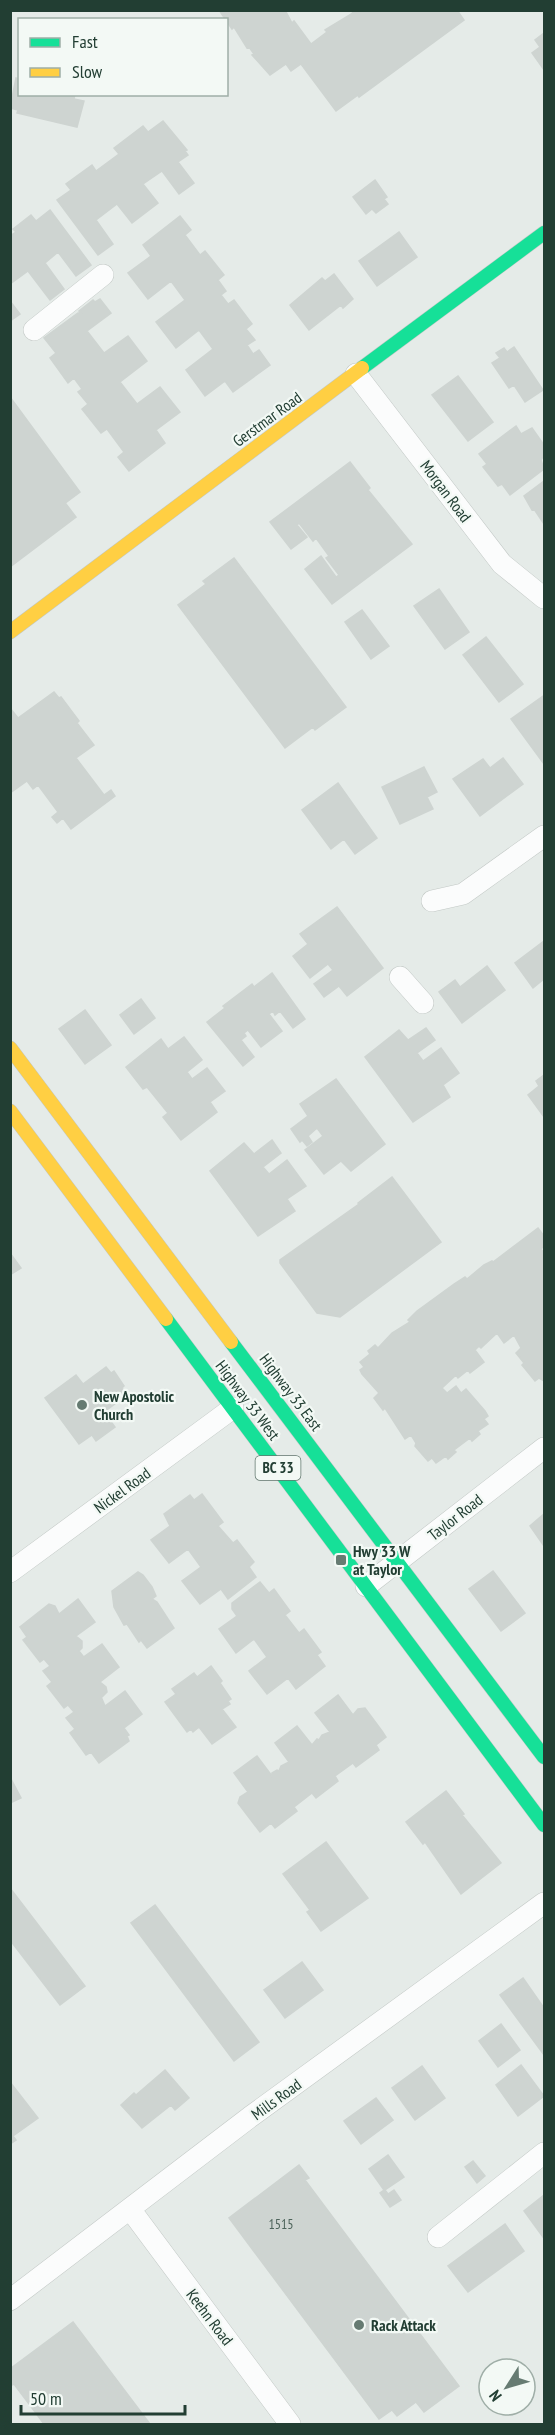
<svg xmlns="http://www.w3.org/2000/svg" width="555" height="2435" viewBox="0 0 555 2435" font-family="'PT Sans Narrow',sans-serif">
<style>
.building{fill:#ced4d1;stroke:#ced4d1;stroke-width:1.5}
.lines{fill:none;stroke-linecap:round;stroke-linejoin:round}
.street-casing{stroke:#c2c8c5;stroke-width:22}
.fast-casing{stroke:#c1c8c5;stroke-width:15}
.slow-casing{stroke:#c1c8c5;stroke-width:15}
.street{stroke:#fbfcfc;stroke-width:21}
.fast{stroke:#16e098;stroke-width:14}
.slow{stroke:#ffcf43;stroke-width:14}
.poi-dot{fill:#667b72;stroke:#f3f9f5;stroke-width:2}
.labels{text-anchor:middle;stroke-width:4.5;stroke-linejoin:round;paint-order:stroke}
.number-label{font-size:14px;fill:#4e645b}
.shield{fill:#f3f9f5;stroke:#61766d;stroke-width:1.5}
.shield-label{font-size:15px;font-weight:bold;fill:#223e33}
.street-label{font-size:16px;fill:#223e33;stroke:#f3f9f5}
.poi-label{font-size:16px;font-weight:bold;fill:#223e33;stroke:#f3f9f5;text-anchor:start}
</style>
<rect width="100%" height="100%" fill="#e5ebe8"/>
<path class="building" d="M219 10H285L292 23 294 21 311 44 327 32 325 30 353 13 351 10H457L464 20 359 97 358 95 336 111 301 64 291 71 286 64 270 75 252 55 254 54 249 47 247 48 234 27 232 29Z
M544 33V70L532 53 540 47 535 40Z
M16 78 20 79V94H75L74 99 84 101 77 127 17 113 18 110 10 108Z
M163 121 187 150 185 151 188 155 178 162 194 183 179 194 162 171 143 184 158 203 132 223 117 204 96 220 113 244 98 255 57 200 71 190 66 184 92 165 96 171 119 154 114 148 143 126 148 132Z
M375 180 387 197 384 199 388 204 376 213 372 209 366 214 353 197Z
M50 210 91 265 76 276 58 252 45 263 64 289 50 300 28 271 10 284V236L16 232 13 229 31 215 36 221Z
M180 216 191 230 185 235 200 255 205 251 224 275 218 280 226 291 221 295 228 304 234 300 252 324 246 329 255 340 247 345 253 354 259 350 270 365 233 392 225 381 205 396 186 370 213 349 199 330 176 348 156 322 185 300 171 281 148 299 128 273 151 256 143 245Z
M399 232 417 257 377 286 359 261Z
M334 274 353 299 343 308 341 305 309 330 290 305 322 278 325 281Z
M100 299 111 313 87 331 104 353 128 336 147 361 120 382 137 404 160 387 180 412 156 430 165 443 129 471 118 457 124 452 107 429 101 433 82 409 88 404 78 392 82 389 74 378 68 383 50 358 56 353 44 338 78 313H81L79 311 93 300 95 302Z
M10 301 20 314 10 321Z
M514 347 543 390 525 402 514 385 509 388 492 363 500 358 496 353 504 348 507 352Z
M458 376 493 422 468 441 432 395Z
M10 397 80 492 60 507 66 504 76 517 10 567Z
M516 426 521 434 532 428 544 445V455L541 460 544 469 510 495 502 484 498 486 483 467 487 464 479 454Z
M350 462 370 488 368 490 412 544 332 604 305 569 321 556 336 577 339 575 326 558 329 556 316 538 313 541 299 523 297 525 307 537 291 549 270 522Z
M544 481V524L534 509 532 510 524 496Z
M234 558 346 707 315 730 313 727 285 748 178 605 206 584 203 581Z
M439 589 469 632 445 649 414 606Z
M362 610 389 646 371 659 345 622Z
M486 637 523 684 499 702 463 655Z
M54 692 59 698 61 697 79 721 77 723 94 745 76 758 104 795 111 790 115 796 71 829 63 818 57 823 52 817 58 812 38 785 33 789 27 781 10 793V708L18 718Z
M543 696 544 698V764L511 719Z
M503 758 523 784 480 816 453 779 483 759 490 768Z
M424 767 437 792 427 797 433 809 400 824 382 787Z
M338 783 377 838 355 854 344 839 331 849 302 810Z
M337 907 383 968 347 996 339 986 324 997 314 984 333 970 328 964 310 978 293 956 308 944 300 934Z
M544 941V979L533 988 515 963Z
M487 966 505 990 462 1023 439 992 455 980 460 987Z
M272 973 305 1019 293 1028 280 1011 275 1015 273 1011 269 1014 282 1031 261 1047 248 1030 244 1033 246 1036 241 1040 254 1057 243 1066 207 1022 225 1008 223 1006 252 984 254 987Z
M141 999 155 1018 134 1034 120 1015Z
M85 1010 111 1045 85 1064 59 1029Z
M426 1028 435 1040 417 1053 423 1061 441 1048 459 1073 443 1085 450 1097 413 1122 365 1057 399 1030 408 1040Z
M184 1037 202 1060 187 1072 192 1079 207 1068 225 1091 210 1102 217 1112 181 1140 163 1117 168 1113 147 1087 143 1089 126 1067 161 1039 168 1049Z
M544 1075V1117L528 1095 539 1086 536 1081Z
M336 1079 385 1144 351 1171 341 1161 324 1174 305 1150 323 1136 317 1128 308 1136 312 1142 307 1146 302 1140 300 1142 291 1129 308 1116 300 1104Z
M272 1140 281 1153 263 1167 269 1174 287 1160 306 1186 287 1199 295 1211 258 1236 210 1171 244 1143 254 1154Z
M392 1177 441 1242 340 1317 317 1313 280 1263V1260L359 1204 358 1203Z
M538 1228 544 1236V1246L541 1249 544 1253V1381L539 1378 535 1381 522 1365 524 1363 516 1353 521 1348 514 1335 504 1343 497 1333 481 1348 479 1346 475 1350 484 1362 470 1373 468 1370 458 1378 456 1375 442 1388 447 1393 456 1386 461 1393 466 1389 485 1411 488 1416 484 1419 488 1424 478 1431 480 1434 472 1441 470 1438 454 1450 456 1452 448 1459 446 1456 436 1463 432 1458 428 1461 415 1446 416 1443 411 1435 405 1439 385 1408 383 1410 374 1398 379 1393 362 1374 360 1370 364 1367 360 1362 370 1354 368 1351 375 1345 378 1348 392 1333 410 1322 408 1320 417 1311 454 1284 465 1277 467 1279 484 1265 492 1261 493 1262Z
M10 1253 21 1268 10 1275Z
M106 1367 111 1373 114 1371 124 1386 122 1388 127 1395 104 1412 115 1427 96 1441 92 1435 79 1444 45 1398 76 1375 83 1384Z
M202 1494 223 1522 218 1526 233 1543 237 1540 254 1562 249 1567 256 1577 228 1599 221 1589 200 1604 182 1581 201 1567 188 1549 169 1563 151 1540 170 1526 164 1514 190 1495 194 1500Z
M544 1514V1546L530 1526Z
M493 1571 525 1613 501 1631 469 1589Z
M138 1572 143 1575 152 1587 156 1596 152 1599 157 1602 174 1628 147 1648 141 1640 139 1642 127 1624 124 1625 114 1607 112 1591Z
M260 1582 269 1593 274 1589 290 1611 285 1615 299 1633 304 1629 321 1652 317 1655 325 1666 296 1689 288 1678 267 1694 249 1671 267 1657 254 1639 236 1653 219 1629 237 1616 232 1609V1603Z
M78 1599 95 1622 76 1636 82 1641V1648L79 1651 83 1656 82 1658 102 1644 119 1667 100 1682 106 1687 107 1692 99 1700 102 1699 105 1706 125 1691 142 1714 124 1728 129 1735 127 1736 129 1741 99 1763 91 1752 86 1755 70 1733 75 1729 66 1718 74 1712 68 1705 64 1708 47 1686 52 1682 43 1671 50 1666 44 1659 40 1662 23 1640 27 1637 20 1627 49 1604 55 1606 59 1614Z
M211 1666 222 1681 220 1683 231 1699 228 1701 230 1704 222 1709 236 1727 212 1744 199 1727 193 1732 191 1729 187 1732 165 1702 176 1694 172 1689 194 1673 197 1677Z
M338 1695 353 1715 358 1709 365 1708 382 1731 386 1737 376 1745 379 1750 356 1767 353 1763 335 1776 338 1781 316 1798 312 1793 294 1807 297 1811 275 1828 271 1823 260 1832 238 1803 240 1797 248 1792 234 1773 257 1756 272 1776V1773L277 1770 279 1771 281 1766 289 1762 275 1743 297 1726 312 1745 317 1739 319 1740 322 1735 330 1732 315 1713Z
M10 1777 21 1798 10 1803Z
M446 1791 464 1814 462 1815 501 1863 461 1894 425 1842 423 1844 406 1822Z
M326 1842 368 1898 321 1931 307 1912 310 1910 283 1874Z
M10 1888 85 1986 60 2005 10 1940Z
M155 1905 259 2042 234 2061 131 1923Z
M302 1962 323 1990 285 2018 264 1990Z
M523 1978 544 2008V2055L500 1995Z
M501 2024 520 2050 498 2067 479 2041Z
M521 2065 544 2096 518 2116 496 2085Z
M422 2066 445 2098 415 2120 392 2088Z
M165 2070 189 2098 175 2110 171 2105 142 2128 121 2105 134 2093 136 2095Z
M10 2082 38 2118 13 2136 16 2140 10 2144Z
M376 2098 393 2120 361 2144 344 2121Z
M388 2155 404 2177 385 2190 388 2194 394 2190 401 2200 390 2207 380 2193 384 2190 369 2169Z
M473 2161 485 2176 477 2183 465 2167Z
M299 2165 309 2178 305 2180 459 2386 424 2412 416 2402 397 2416 392 2410 379 2419 229 2218Z
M544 2195V2236L543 2237 524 2211Z
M505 2224 524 2251 468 2292 448 2266Z
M73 2322 150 2424H44L14 2384 10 2386V2369Z"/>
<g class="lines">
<defs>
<path id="street" d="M34 330 103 275
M356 374 502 564 544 598
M432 901 463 894 544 836
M400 977 423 1003
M10 1572 233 1408
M366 1586 544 1448
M130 2209 290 2424
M438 2237 544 2153
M10 2300 250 2117 544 1903"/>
<path id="fast" d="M362 368 544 233
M166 1319 544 1825
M231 1342 544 1757"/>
<path id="slow" d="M10 632 362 368
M10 1048 231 1342
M10 1111 166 1319"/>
</defs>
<use href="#street" class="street-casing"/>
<use href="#fast" class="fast-casing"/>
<use href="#slow" class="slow-casing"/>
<use href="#street" class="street"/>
<use href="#fast" class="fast"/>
<use href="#slow" class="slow"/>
</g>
<g class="poi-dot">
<circle cx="82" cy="1405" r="6"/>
<rect x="335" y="1554" width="12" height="12" rx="3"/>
<circle cx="359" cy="2325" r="6"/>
</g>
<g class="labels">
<g class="number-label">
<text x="281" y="2229">1515</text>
</g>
<rect class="shield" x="255.5" y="1456" width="45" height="24" rx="4.5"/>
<g class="shield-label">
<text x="278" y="1473">BC 33</text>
</g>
<g class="street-label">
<text transform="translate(267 419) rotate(-36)" y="6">Gerstmar Road</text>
<text transform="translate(446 491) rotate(53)" y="6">Morgan Road</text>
<text transform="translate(291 1392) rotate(53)" y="6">Highway 33 East</text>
<text transform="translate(248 1400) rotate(53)" y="6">Highway 33 West</text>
<text transform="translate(122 1490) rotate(-36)" y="6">Nickel Road</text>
<text transform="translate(455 1517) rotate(-38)" y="6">Taylor Road</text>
<text transform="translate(276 2099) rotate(-36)" y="6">Mills Road</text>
<text transform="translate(210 2317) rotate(53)" y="6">Keehn Road</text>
</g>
<g class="poi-label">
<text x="94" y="1402">New Apostolic<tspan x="94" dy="18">Church</tspan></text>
<text x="353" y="1557">Hwy 33 W<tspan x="353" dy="18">at Taylor</tspan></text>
<text x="371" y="2331">Rack Attack</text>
</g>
</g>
<rect width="555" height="2435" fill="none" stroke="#223e33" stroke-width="24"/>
<rect x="18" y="18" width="210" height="78" fill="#f3f9f5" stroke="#9faea7" stroke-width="1.5"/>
<rect x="30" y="38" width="30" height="9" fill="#16e098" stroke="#9faea7" stroke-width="1.5"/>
<text x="72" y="48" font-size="18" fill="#223e33">Fast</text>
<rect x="30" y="68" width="30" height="9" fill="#ffcf43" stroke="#9faea7" stroke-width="1.5"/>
<text x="72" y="78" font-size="18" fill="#223e33">Slow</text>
<g transform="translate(507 2387) rotate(233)"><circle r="28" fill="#f3f9f5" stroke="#9faea7" stroke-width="1.5"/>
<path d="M0-4.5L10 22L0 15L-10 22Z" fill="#667b72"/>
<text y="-9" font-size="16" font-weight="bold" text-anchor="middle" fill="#223e33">N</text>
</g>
<path d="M21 2405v9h164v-9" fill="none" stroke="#223e33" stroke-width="3"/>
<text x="30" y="2405" font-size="18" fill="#223e33" stroke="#f3f9f5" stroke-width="4.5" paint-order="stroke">50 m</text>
</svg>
